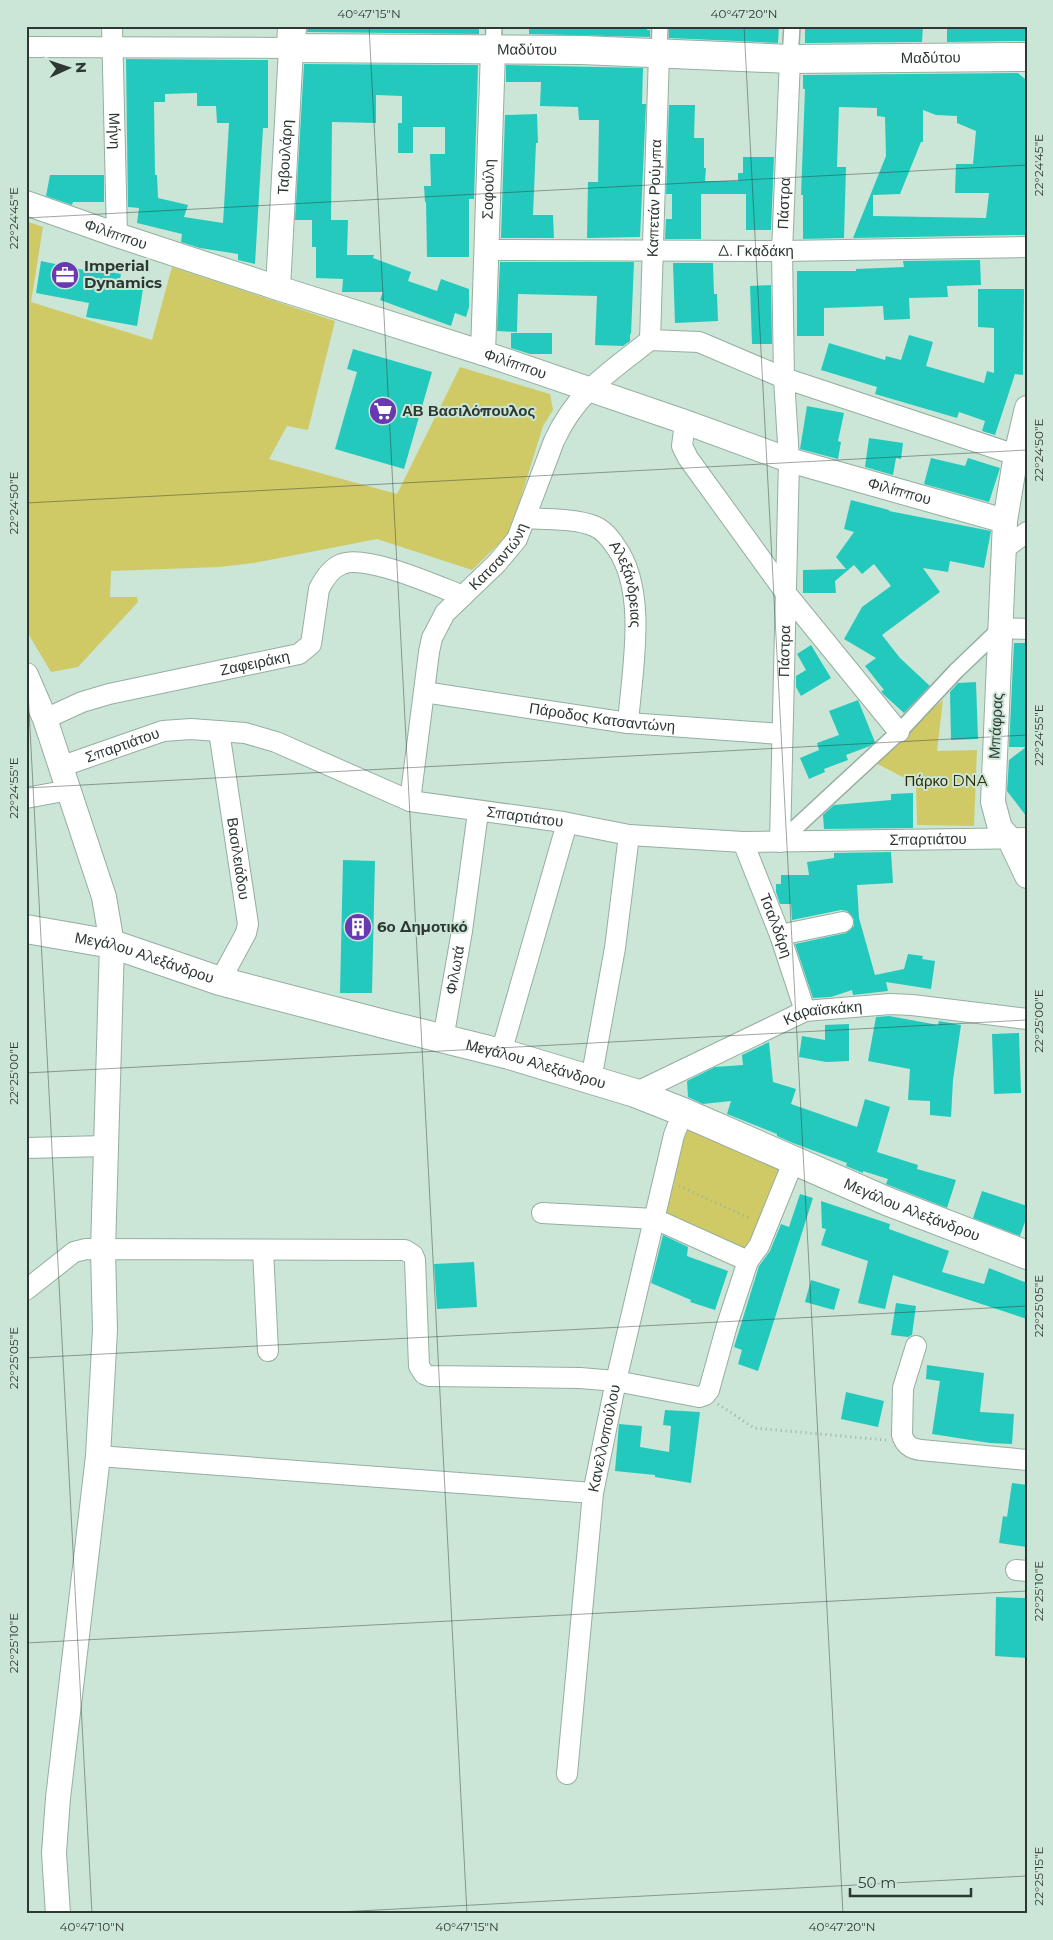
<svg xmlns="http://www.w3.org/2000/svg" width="1053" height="1940" viewBox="0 0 1053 1940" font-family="Montserrat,sans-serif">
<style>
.green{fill:#d0ca66}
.building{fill:#24c9be;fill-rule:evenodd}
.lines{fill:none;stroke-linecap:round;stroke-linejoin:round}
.pedestrian-casing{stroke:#95aea0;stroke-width:18}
.minor-casing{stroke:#95aea0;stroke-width:22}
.tertiary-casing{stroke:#95aea0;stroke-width:26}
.secondary-casing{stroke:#95aea0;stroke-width:30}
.path{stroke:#9bb1a4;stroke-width:3;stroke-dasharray:1 4;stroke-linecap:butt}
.pedestrian{stroke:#fff;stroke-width:15}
.minor{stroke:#fff;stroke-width:20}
.tertiary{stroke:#fff;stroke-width:24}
.secondary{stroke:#fff;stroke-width:28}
.ticks{fill:none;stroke:#2e3832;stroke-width:1;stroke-opacity:0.45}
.labels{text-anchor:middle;stroke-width:4;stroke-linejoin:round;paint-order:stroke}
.street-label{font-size:15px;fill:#2e3832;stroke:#cbe6d7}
.poi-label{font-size:15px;font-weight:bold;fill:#2e3832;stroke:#cbe6d7;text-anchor:start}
.park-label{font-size:15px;fill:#2f2c00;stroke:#cbe6d7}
.neatline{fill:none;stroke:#2e3832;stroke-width:2}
.ticks-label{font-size:12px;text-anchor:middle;fill:#2e3832}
</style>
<rect width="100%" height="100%" fill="#cbe6d7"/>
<path class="green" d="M26 221 43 227 31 302 152 340 172 267 335 321 308 430 287 426 269 459 397 494 460 367 550 394 553 410 543 426 510 533 472 570 377 539 254 563 219 567 111 571 110 597H137L138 602 78 667 51 672 26 630Z
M943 700 937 751 977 750 974 826 917 825 916 784 870 760Z
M677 1124 794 1160 755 1253 655 1219Z"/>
<path class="building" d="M308 26H479V34L307 32Z
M529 26H647V30H650V37L529 34Z
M710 26H779L778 43 669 38V29L710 28Z
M805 26H923L922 42 805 43Z
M947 26H1027V41L947 42Z
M126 59 268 60V128H263L255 264 238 260V254L200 248 181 242 182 234 137 223 139 208 128 207ZM197 93V106H216L217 123H229L223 223 184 217 188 205 158 198 157 175H155L154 102H165V94Z
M304 64 478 65 474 199H469V257H427L426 202H425L424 186H431L430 154H445V127H413V153H398V123H402V96L376 95V123L332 122 331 220H348L347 255H374L373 258 411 272 408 281 437 291 441 279 469 289V307L466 317 455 313 451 326 380 300 383 292H342L343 279 316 278V247H312V220H295Z
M506 65 643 68 642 104H646L640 237 587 238 588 182H598L599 120H579L578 107 540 106 541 82H506Z
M1018 73 1025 79V235L853 238 886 156 885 117 877 116V108L839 107 837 167H846L844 238 803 239V195H801L805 89H803V75ZM923 110 936 115 957 116V123L976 131 973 164H956L955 193H989L986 218 873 216V195L900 194 921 142H923Z
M669 105H695L694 138H704V168H706L705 181H738V173H743V157H774L771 230H746V194H701V239H665L666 219H672V194H666Z
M537 114 538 143H536L533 215H553L554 238H501L505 115Z
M50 175H104V202H73L72 205 46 196Z
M980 260 981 285 947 286 948 297 909 298 910 319 884 320 883 306 824 308V336H797V271H856V269L904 267 903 261Z
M41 261 94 272V269L121 274 120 279 144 283 137 326 86 317 89 303 36 293Z
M500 262H634L631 334H630V341L623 346 595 345 597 296 518 294 517 332 497 331Z
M673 263H713L714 294H717L718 321 675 323Z
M771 285 772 344H752L750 286Z
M978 289H1024L1023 375 1015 374 995 435 982 431 985 421 959 412 957 418 875 394 877 387 821 370 829 343 885 360 886 356 901 360 909 335 933 342 926 366 984 383 987 371 994 373V328L978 327Z
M511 333H552V354H530L511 348Z
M353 349 432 372 404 469 335 449 357 372 347 369Z
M807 406 844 413 838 441 841 442 838 459 800 449Z
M869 438 903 443 901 459 896 458 893 475 865 467Z
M931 458 965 466 968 458 1000 468 989 502 924 484Z
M851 500 889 510V511L991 531 984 568 950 561 948 572 923 568 940 592 882 635 900 658 930 686 904 713 883 694 881 691 884 690 865 666 876 658 844 639 862 607 891 586 874 564 862 574 854 565 835 581 836 593H803V570L846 569 836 557 854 532 844 529Z
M1014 643H1027V817L1007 791 1009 760 1026 747H1009Z
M811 645 831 678 801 696 796 687V676L806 670 797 654Z
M976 682 978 739 951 740 950 692 958 683Z
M858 700 875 742 870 746 846 755 848 760 824 769 825 772 809 779 800 758 819 750 817 743 839 735 829 711Z
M913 793V828L824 829 823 815 834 805 891 800V794Z
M891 852 893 883 857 885 859 918 875 975 904 969 908 954 923 956 922 959 935 961 931 989 886 982 888 991 853 995 852 990 831 997 813 998 795 944 846 933 854 926V919L847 911 841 910 792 920 791 904H780L776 892V884H781V875H809L807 862 834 858V853Z
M343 860 375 861 372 993H340Z
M889 1016 938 1025 939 1021 961 1025 953 1080 951 1117 930 1115V1101L908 1100 910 1069 868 1061 876 1017Z
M849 1024V1061L826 1062 799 1057 802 1036 825 1040V1025Z
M1019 1033 1021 1093 994 1094 992 1034Z
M769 1042 773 1082 796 1089 791 1104 857 1127 865 1099 890 1107 877 1152 918 1165 917 1169 956 1180 947 1208 886 1184 888 1179 863 1171V1173L846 1166 847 1163 793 1143 777 1136V1134L727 1114 731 1101 703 1104 688 1097 687 1081 715 1067 743 1065 742 1055Z
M982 1191 1027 1206V1216L1020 1236 973 1218Z
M800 1194 813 1198 758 1371 738 1364 742 1350 734 1347 759 1266 770 1251 781 1224 789 1227Z
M821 1201 890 1224 889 1229 949 1251 942 1272 984 1284 989 1268 1027 1283V1319L893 1275 885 1309 858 1303 868 1261 821 1245 826 1229 822 1228Z
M663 1235 688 1247 687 1256 728 1271 715 1310 690 1302 691 1300 651 1283Z
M474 1262 477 1307 437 1309 434 1264Z
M811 1280 840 1289 834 1310 805 1302Z
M896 1303 916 1306 912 1335 908 1337 891 1335Z
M927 1365 984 1373 980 1412 1014 1414 1012 1444 990 1443 932 1434 940 1381 926 1379Z
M846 1392 884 1401 878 1427 841 1419Z
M665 1410 700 1412 691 1483 655 1477V1475L615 1471 619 1424 642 1426 640 1447 669 1452 671 1426 663 1425Z
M1012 1483 1027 1485V1547L999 1543 1003 1516 1007 1517Z
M996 1597 1027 1598V1658L995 1656Z"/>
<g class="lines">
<defs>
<path id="pedestrian" d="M493 50 494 26
M659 54 660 26
M790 59 792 26
M780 842 899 732 956 671 1001 628"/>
<g id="minor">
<path id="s1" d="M112 26 117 235"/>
<path d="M26 47 291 48"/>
<path id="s2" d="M486 250 782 251 1027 247"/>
<path d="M650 340 699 342 784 378 1016 455"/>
<path id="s3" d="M650 340 659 54"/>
<path d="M685 422 682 446 688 458 785 592 899 732"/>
<path id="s4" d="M526 518C547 520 574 518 594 526 604 530 610 538 616 547 648 592 632 670 628 723"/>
<path d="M1004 549 1027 532"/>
<path d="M1001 628 1027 629"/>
<path id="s5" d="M424 692 628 723 781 734"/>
<path id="s6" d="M45 719 82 702 109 694 299 654 311 644 319 589C324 579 331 568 342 564 366 554 437 586 463 596"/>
<path id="s7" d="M219 731 248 924 246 933 220 981"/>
<path id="s8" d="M60 767 163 731 191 729 245 733 276 742 410 801 563 822 629 835 743 842 1027 838"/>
<path d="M26 798 69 790"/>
<path id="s9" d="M410 801 429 652 432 638 445 613 497 563 517 539 554 441C577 391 609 373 650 340"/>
<path id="s10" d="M743 842 780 935 805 1011"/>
<path id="s11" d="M780 842 789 460 784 378 782 251 790 59"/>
<path d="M780 935 843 922"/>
<path id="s12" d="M443 1039 462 931 478 812"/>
<path d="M501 1053 567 823"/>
<path d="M591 1080 615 948 629 835"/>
<path id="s13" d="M635 1093 805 1011 890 1004 912 1005 1027 1019"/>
<path d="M26 1148 106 1146"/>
<path d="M542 1213 655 1219 748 1261"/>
<path d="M263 1250 268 1351"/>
<path d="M26 1290 74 1252 86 1249 405 1250 413 1255 415 1260 419 1366 424 1374 429 1376 580 1378 616 1381 699 1397 705 1395 709 1390 727 1325 748 1261 759 1246 794 1160"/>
<path d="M916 1346 903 1388 902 1435C905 1445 911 1449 921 1450L1027 1460"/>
<path d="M98 1456 593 1493"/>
<path d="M1016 1570 1027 1571"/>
<path id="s14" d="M567 1774 593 1493 616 1381 674 1135 683 1112"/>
</g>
<g id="tertiary">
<path id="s15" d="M26 203 117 235 278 288 483 353 685 422 789 460 1005 521"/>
<path id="s16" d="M278 288 291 48"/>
<path id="s17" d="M483 353 493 50"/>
<path d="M1027 408 1016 455 1005 521 993 802 1000 828 1009 838 1027 876"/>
<path d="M26 675 45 719 104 897 112 944 103 1250 105 1330 98 1456 58 1798 54 1853 58 1914"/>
</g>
<g id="secondary">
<path id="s18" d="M292 26 291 48 582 50 790 59 1027 57"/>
<path id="s19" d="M26 929 112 944 220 981 388 1025 509 1055 635 1093 683 1112 889 1202 1027 1255"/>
</g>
</defs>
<use href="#pedestrian" class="pedestrian-casing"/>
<use href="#minor" class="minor-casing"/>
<use href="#tertiary" class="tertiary-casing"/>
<use href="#secondary" class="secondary-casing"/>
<path class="path" d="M679 1186 751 1219
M718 1404 754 1428 886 1440"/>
<use href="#pedestrian" class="pedestrian"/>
<use href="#minor" class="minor"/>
<use href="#tertiary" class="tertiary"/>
<use href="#secondary" class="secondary"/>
</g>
<path class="ticks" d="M369 26 467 1914M744 26 843 1914M26 218 1027 165M26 503 1027 450M26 652 92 1914M26 788 1027 735M26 1073 1027 1020M26 1358 1027 1306M26 1643 1027 1591M301 1914 1027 1876"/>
<defs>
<symbol id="office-disc" viewBox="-11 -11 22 22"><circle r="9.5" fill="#6839b0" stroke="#cbe6d7"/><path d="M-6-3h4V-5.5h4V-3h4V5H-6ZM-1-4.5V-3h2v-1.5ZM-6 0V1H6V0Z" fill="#fff"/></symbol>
<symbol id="supermarket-disc" viewBox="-11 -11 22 22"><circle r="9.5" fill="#6839b0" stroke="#cbe6d7"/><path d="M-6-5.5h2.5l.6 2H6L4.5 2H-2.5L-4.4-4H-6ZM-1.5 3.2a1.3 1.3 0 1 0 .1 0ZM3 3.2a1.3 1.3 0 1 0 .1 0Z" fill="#fff"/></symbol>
<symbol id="building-disc" viewBox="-11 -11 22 22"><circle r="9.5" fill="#6839b0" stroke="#cbe6d7"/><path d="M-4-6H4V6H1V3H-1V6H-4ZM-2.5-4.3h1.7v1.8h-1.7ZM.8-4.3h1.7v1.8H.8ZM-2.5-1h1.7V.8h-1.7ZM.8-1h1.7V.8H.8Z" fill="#fff"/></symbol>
</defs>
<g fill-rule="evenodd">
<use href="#office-disc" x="49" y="259" width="32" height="32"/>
<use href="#supermarket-disc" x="367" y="395" width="32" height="32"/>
<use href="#building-disc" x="342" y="911" width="32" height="32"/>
</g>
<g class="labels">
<g class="street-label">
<text dy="5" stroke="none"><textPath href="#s18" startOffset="258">Μαδύτου</textPath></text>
<text dy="5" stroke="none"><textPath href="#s18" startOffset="662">Μαδύτου</textPath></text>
<text dy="5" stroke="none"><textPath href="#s1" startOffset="105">Μήνη</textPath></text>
<text dy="5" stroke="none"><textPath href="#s16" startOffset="131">Ταβουλάρη</textPath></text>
<text dy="5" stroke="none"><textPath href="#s17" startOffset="164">Σοφούλη</textPath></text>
<text dy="5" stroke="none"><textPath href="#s3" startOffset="142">Καπετάν Ρούμπα</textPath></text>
<text dy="5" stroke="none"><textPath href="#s11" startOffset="639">Πάστρα</textPath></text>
<text dy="5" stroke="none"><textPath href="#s15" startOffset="95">Φιλίππου</textPath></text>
<text dy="5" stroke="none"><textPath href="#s2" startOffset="270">Δ. Γκαδάκη</textPath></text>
<text dy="5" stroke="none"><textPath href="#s15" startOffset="515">Φιλίππου</textPath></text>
<text dy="5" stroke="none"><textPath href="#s15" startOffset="920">Φιλίππου</textPath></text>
<text dy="5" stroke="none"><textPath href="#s9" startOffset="271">Κατσαντώνη</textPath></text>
<text dy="5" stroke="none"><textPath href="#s4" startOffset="139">Αλεξάνδρειας</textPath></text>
<text dy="5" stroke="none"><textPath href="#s11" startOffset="191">Πάστρα</textPath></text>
<text dy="5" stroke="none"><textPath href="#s6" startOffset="218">Ζαφειράκη</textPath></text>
<text dy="5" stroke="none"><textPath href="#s5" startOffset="180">Πάροδος Κατσαντώνη</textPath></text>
<text transform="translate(996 726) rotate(-87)" y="5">Μπάφρας</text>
<text dy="5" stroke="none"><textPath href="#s8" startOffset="66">Σπαρτιάτου</textPath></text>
<text dy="5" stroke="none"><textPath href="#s8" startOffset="486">Σπαρτιάτου</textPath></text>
<text dy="5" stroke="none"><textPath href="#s8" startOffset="891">Σπαρτιάτου</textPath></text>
<text dy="5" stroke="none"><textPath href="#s7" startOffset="129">Βασιλειάδου</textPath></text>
<text dy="5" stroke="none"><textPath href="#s10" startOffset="90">Τσαλδάρη</textPath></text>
<text dy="5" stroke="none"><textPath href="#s19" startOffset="122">Μεγάλου Αλεξάνδρου</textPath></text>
<text dy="5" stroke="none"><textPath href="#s12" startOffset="70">Φιλωτά</textPath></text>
<text dy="5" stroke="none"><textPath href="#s13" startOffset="206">Καραϊσκάκη</textPath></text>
<text dy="5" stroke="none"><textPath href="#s19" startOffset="528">Μεγάλου Αλεξάνδρου</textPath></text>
<text dy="5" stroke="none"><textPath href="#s19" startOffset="932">Μεγάλου Αλεξάνδρου</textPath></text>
<text dy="5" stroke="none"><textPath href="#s14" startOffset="338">Κανελλοπούλου</textPath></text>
</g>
<g class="poi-label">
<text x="84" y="271">Imperial<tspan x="84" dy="17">Dynamics</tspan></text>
<text x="402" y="416">ΑΒ Βασιλόπουλος</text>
<text x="377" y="932">6ο Δημοτικό</text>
</g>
<g class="park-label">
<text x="946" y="786">Πάρκο DNA</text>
</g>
</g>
<rect width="1053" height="1940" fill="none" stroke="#cbe6d7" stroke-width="55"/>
<g transform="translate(68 68) rotate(87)" stroke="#cbe6d7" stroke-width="4" paint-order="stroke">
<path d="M0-4L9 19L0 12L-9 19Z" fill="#2e3832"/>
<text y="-8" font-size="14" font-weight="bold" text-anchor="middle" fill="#2e3832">N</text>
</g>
<path d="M850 1888v8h121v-8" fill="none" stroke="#2e3832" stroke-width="2.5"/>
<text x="858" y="1888" font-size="15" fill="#2e3832" stroke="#cbe6d7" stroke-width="4" paint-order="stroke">50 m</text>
<rect x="28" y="28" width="998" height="1884" class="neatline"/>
<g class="ticks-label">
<text x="369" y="18">40°47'15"N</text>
<text x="744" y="18">40°47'20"N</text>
<text transform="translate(1039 165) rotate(-90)" y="4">22°24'45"E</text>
<text transform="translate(14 218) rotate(-90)" y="4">22°24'45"E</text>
<text transform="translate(1039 450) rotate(-90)" y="4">22°24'50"E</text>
<text transform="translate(14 503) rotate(-90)" y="4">22°24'50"E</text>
<text transform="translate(1039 735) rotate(-90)" y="4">22°24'55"E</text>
<text transform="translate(14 788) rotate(-90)" y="4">22°24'55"E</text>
<text transform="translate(1039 1021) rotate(-90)" y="4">22°25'00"E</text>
<text transform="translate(14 1073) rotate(-90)" y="4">22°25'00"E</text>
<text transform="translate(1039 1306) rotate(-90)" y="4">22°25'05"E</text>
<text transform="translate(14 1358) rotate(-90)" y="4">22°25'05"E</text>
<text transform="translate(1039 1591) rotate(-90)" y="4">22°25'10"E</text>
<text transform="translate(14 1643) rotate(-90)" y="4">22°25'10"E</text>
<text transform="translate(1039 1876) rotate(-90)" y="4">22°25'15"E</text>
<text x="92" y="1931">40°47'10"N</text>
<text x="467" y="1931">40°47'15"N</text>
<text x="842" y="1931">40°47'20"N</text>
</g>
</svg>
